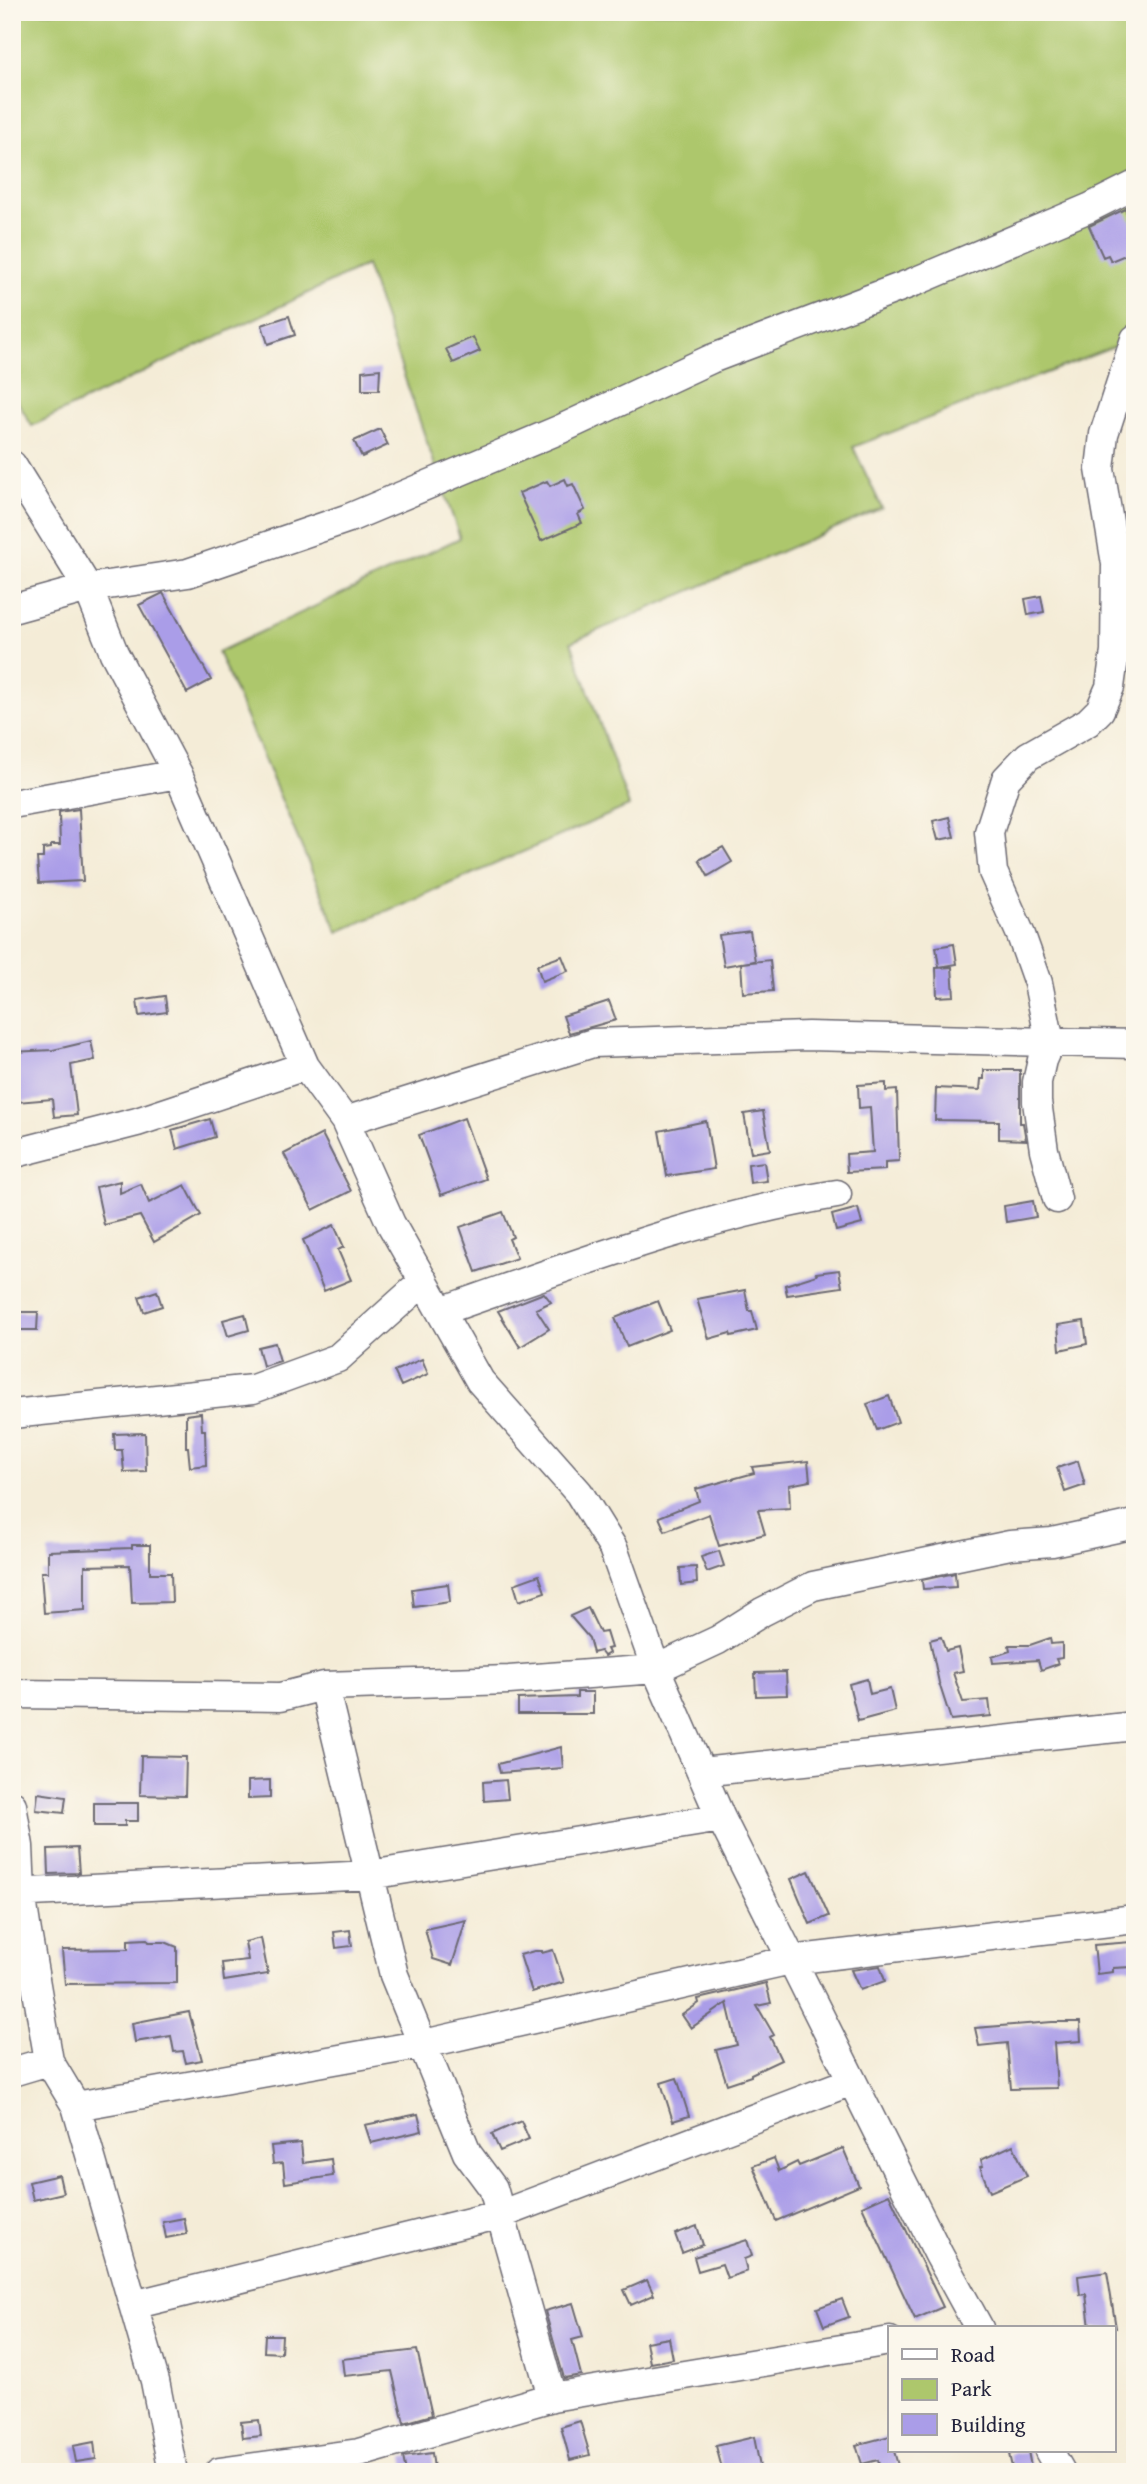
<svg xmlns="http://www.w3.org/2000/svg" width="1147" height="2484" viewBox="0 0 1147 2484" font-family="'Gentium Book Plus',serif">
<style>
.green{fill:#adc76c;stroke:#687454;stroke-width:2}
.building{fill:#aa9de8}
.lines{fill:none;stroke-linecap:round;stroke-linejoin:round}
.minor-casing{stroke:#6c6972;stroke-width:31}
.minor{stroke:#fff;stroke-width:28}
</style>
<rect width="100%" height="100%" fill="#fbf7ec"/>
<filter id="ink" filterUnits="userSpaceOnUse"><feTurbulence type="fractalNoise" baseFrequency=".0143" numOctaves="2"/><feDisplacementMap in="SourceGraphic" scale="14" xChannelSelector="R" yChannelSelector="G"/><feConvolveMatrix kernelMatrix="1 2 1 2 8 2 1 2 1" color-interpolation-filters="sRGB"/></filter>
<filter id="wash" filterUnits="userSpaceOnUse"><feTurbulence type="fractalNoise" baseFrequency=".00686" numOctaves="4" result="noise"/><feDisplacementMap in="SourceGraphic" scale="28" xChannelSelector="R" yChannelSelector="G"/><feGaussianBlur stdDeviation="1.57" result="paint"/><feColorMatrix in="noise" values="0 0 0 0 0 0 0 0 0 0 0 0 0 0 0 0 0 1.4 0 .05"/><feComposite in="paint" operator="in"/></filter>
<g filter="url(#wash)">
<rect width="100%" height="100%" fill="#f4ecd7"/>
<path class="green" d="M12 12H1135V339L853 447 882 508 571 642 629 806 338 932 218 652 460 538 366 265 32 426 12 392Z"/>
<g id="blocks">
<path class="building" d="M1125 209 1135 230V251L1111 261 1108 255 1103 257 1089 226Z
M289 316 295 335 268 344 262 325Z
M473 337 480 351 453 363 446 349Z
M380 369 379 390H362V371Z
M380 429 388 445 362 457 354 441Z
M565 479 568 486 573 484 585 510 578 514 582 523 541 541 519 493 547 481 550 486Z
M163 593 211 680 187 693 139 605Z
M1041 596 1044 612 1028 615 1025 599Z
M79 809 83 881 39 883 37 858H43V849L51 848V845H60L59 812Z
M949 817 954 837 938 840 933 821Z
M723 847 732 862 708 876 699 860Z
M750 931 755 961 742 963 770 960 773 991 743 993 741 963 724 966 719 935Z
M954 944 957 964 939 967 936 947Z
M562 956 568 971 542 981 537 965Z
M952 967 954 996 937 997 936 968Z
M165 996 167 1012 139 1016 137 1000Z
M609 1001 616 1020 569 1033 563 1016Z
M91 1041 95 1060 71 1065 77 1115 54 1117 52 1099 17 1102 12 1052 53 1050Z
M984 1070H1020V1123H1023L1026 1140 999 1139V1121L935 1120 936 1088 980 1090 981 1079H984Z
M886 1083V1091L897 1090 899 1161 885 1162V1170L847 1172 846 1154 873 1152 870 1107 859 1108 858 1085Z
M763 1111 770 1150 751 1153 744 1114Z
M464 1118 486 1179 441 1195 419 1135Z
M210 1119 215 1137 177 1149 172 1130Z
M706 1121 714 1169 667 1176 659 1131Z
M322 1134 351 1191 313 1210 284 1154Z
M764 1162 767 1181 750 1183 748 1164Z
M120 1181V1193L141 1184 149 1203 185 1185 201 1215 154 1242 140 1216 104 1225 96 1187Z
M1033 1201 1036 1217 1006 1222 1004 1206Z
M858 1208 862 1224 836 1231 832 1215Z
M503 1212 513 1237 509 1239 517 1258 476 1272 460 1227Z
M334 1225 344 1247 338 1250 351 1280 324 1291 303 1240Z
M839 1270 842 1287 787 1295 785 1285 817 1275 816 1273Z
M745 1290 749 1311H752L757 1330 731 1336 730 1333 709 1339 697 1299Z
M157 1291 162 1306 144 1312 139 1297Z
M544 1293 551 1302 536 1309 549 1329 520 1347 498 1311Z
M658 1301 670 1330 627 1347 615 1318Z
M12 1312H38L37 1330H12Z
M245 1314 249 1330 228 1336 223 1320Z
M1084 1321 1087 1344 1060 1350 1058 1325Z
M275 1343 280 1361 263 1366 258 1347Z
M422 1359 428 1374 401 1386 394 1371Z
M889 1396 898 1422 877 1430 867 1404Z
M201 1413 202 1430H205L206 1465 190 1467 188 1447H186V1415Z
M145 1433 146 1471 124 1472 122 1450H115L114 1434Z
M808 1461 810 1481 789 1485 790 1508 758 1510 765 1534 719 1546 709 1514 665 1531 659 1517 699 1501 696 1489 754 1473 752 1467Z
M1078 1461 1085 1485 1065 1492 1057 1468Z
M132 1545H150V1573H171L172 1602 132 1603 130 1565 85 1566V1610L44 1613 41 1572H48V1551L132 1548Z
M719 1551 724 1566 707 1572 701 1557Z
M696 1567 697 1583 681 1585 680 1568Z
M955 1573 956 1587 923 1589 922 1580Z
M539 1575 545 1592 519 1601 514 1584Z
M448 1584 450 1602 414 1607 412 1589Z
M588 1608 600 1633 606 1632 611 1648 607 1649 609 1653 604 1656 600 1651 593 1653 589 1638 570 1616Z
M941 1637 946 1651 958 1648 963 1671 953 1673 963 1702 989 1700 991 1716 951 1720 939 1683 930 1640Z
M1050 1638 1051 1644 1062 1643V1658L1056 1659 1058 1664 1041 1670 1038 1660 993 1663 992 1657 1010 1651 1009 1645H1030Z
M786 1672 787 1695 756 1696 755 1673Z
M867 1679 870 1694 890 1689 895 1711 858 1721 849 1684Z
M577 1692H593V1714H518V1699L577 1697Z
M561 1747 563 1768 500 1773 498 1764Z
M141 1756 186 1757 185 1796 140 1795Z
M270 1780V1798L248 1799V1781Z
M506 1780 508 1799 484 1801 483 1782Z
M38 1793 66 1797 64 1813 36 1810Z
M94 1803H138V1821H125V1826H94Z
M77 1848 79 1873 49 1874 48 1849Z
M809 1871 829 1916 810 1924 791 1879Z
M466 1920 452 1965 433 1959 425 1929Z
M350 1930 352 1946 336 1948 334 1932Z
M261 1938 268 1974 224 1981 222 1963 248 1960 245 1942Z
M147 1939 149 1942H165L177 1947V1983L65 1984 62 1950 128 1949V1940Z
M1131 1942 1132 1967 1113 1968V1972L1097 1974 1094 1945Z
M553 1950 564 1982 532 1992 520 1955 534 1951H542V1953Z
M880 1966 885 1981 860 1990 851 1970Z
M766 1983 771 2003 757 2006 774 2035 770 2037 781 2060 751 2074V2076L727 2084 716 2050 737 2045 727 2003 691 2028 682 2015 699 2003 698 1999Z
M189 2012 202 2060 186 2063 183 2051 174 2052 171 2036 135 2042 132 2023Z
M1052 2022H1080L1081 2041 1054 2043 1057 2088 1011 2089 1007 2043 979 2046 975 2028Z
M677 2078 689 2116 673 2121 661 2083Z
M418 2114 422 2131 371 2143 365 2125Z
M521 2121 529 2139 500 2151 492 2134Z
M301 2143 303 2163 331 2159 333 2176 285 2183 283 2163 273 2164 271 2146Z
M1013 2145 1027 2176 990 2192 980 2167 983 2166 981 2160Z
M843 2148 859 2186 776 2221 753 2166 774 2158 779 2171 797 2162 799 2166Z
M59 2175 63 2193 33 2200 29 2182Z
M889 2194 943 2307 915 2319 862 2206Z
M184 2218 187 2234 166 2238 163 2222Z
M697 2226 703 2245 682 2253 675 2234Z
M747 2240 752 2256 744 2259 747 2271 727 2278 722 2264 698 2271 694 2257Z
M1107 2272 1116 2328H1090L1086 2294 1080 2295 1078 2276Z
M647 2280 654 2295 631 2305 624 2290Z
M842 2299 849 2317 824 2326 817 2308Z
M573 2303 583 2337 572 2340 581 2375 564 2378 545 2311Z
M265 2335H282L281 2353 264 2352Z
M669 2338 673 2359 650 2363 646 2342Z
M417 2350 432 2415 404 2423 392 2371 344 2376 342 2359Z
M259 2420 261 2436 243 2438 241 2422Z
M580 2421 590 2455 570 2460 561 2427Z
M890 2436V2451H894L899 2469 881 2472 878 2460 862 2464 856 2445Z
M754 2437 761 2472H723L716 2446Z
M94 2442 96 2459 76 2462 73 2446Z
M1028 2451 1032 2472H1013L1009 2454Z
M432 2453 434 2469 406 2472 403 2457Z"/>
</g>
</g>
<g filter="url(#ink)">
<use href="#blocks" fill-opacity="0" stroke="#6c6972" stroke-width="2"/>
<g class="lines">
<defs>
<path id="minor" d="M12 465 88 588 114 653 178 774 305 1066 345 1121 391 1224 480 1381 579 1493 613 1548 656 1669 721 1818 939 2255 979 2328
M12 609 88 588 188 573 349 518 561 429 711 359 914 282 1089 208 1135 185
M12 804 178 774
M345 1121 593 1043 808 1036 1135 1044
M12 1154 137 1122 305 1066
M1057 1199 1044 1150 1037 1102V1082L1042 1060 1050 1042 1038 983 1021 935 993 872 989 832 1006 779 1028 756 1088 722 1100 710 1110 687 1115 651 1116 564 1100 469 1104 434 1135 339
M441 1311C571 1266 700 1216 837 1194
M12 1414 253 1389 338 1358 424 1281
M324 1686 394 1975 467 2153 493 2188 552 2397
M12 1694 280 1697 324 1686 509 1680 656 1669 718 1640 762 1612 813 1586 1010 1545 1052 1542 1135 1524
M701 1772 1135 1726
M12 1805 19 1846 21 1893 27 1932 49 2061 76 2106 155 2381 173 2472
M12 1893 370 1875 721 1818
M12 2072 49 2061
M76 2106 424 2044 791 1960 1135 1919
M133 2305 502 2214 852 2081
M1049 2451 1061 2472
M219 2472 359 2453 552 2397 890 2341"/>
</defs>
<use href="#minor" class="minor-casing"/>
<use href="#minor" class="minor"/>
</g>
</g>
<rect width="1147" height="2484" fill="none" stroke="#fbf7ec" stroke-width="42"/>
<rect x="888" y="2326" width="228" height="126" fill="#fbf7ec" stroke="#a4a2a5" stroke-width="2"/>
<rect x="902" y="2349" width="35" height="10" fill="#ffffff" stroke="#a4a2a5" stroke-width="2"/>
<text x="951" y="2362" font-size="21" fill="#22223b">Road</text>
<rect x="902" y="2379" width="35" height="21" fill="#adc76c" stroke="#a4a2a5" stroke-width="2"/>
<text x="951" y="2396" font-size="21" fill="#22223b">Park</text>
<rect x="902" y="2414" width="35" height="21" fill="#aa9de8" stroke="#a4a2a5" stroke-width="2"/>
<text x="951" y="2432" font-size="21" fill="#22223b">Building</text>
</svg>
